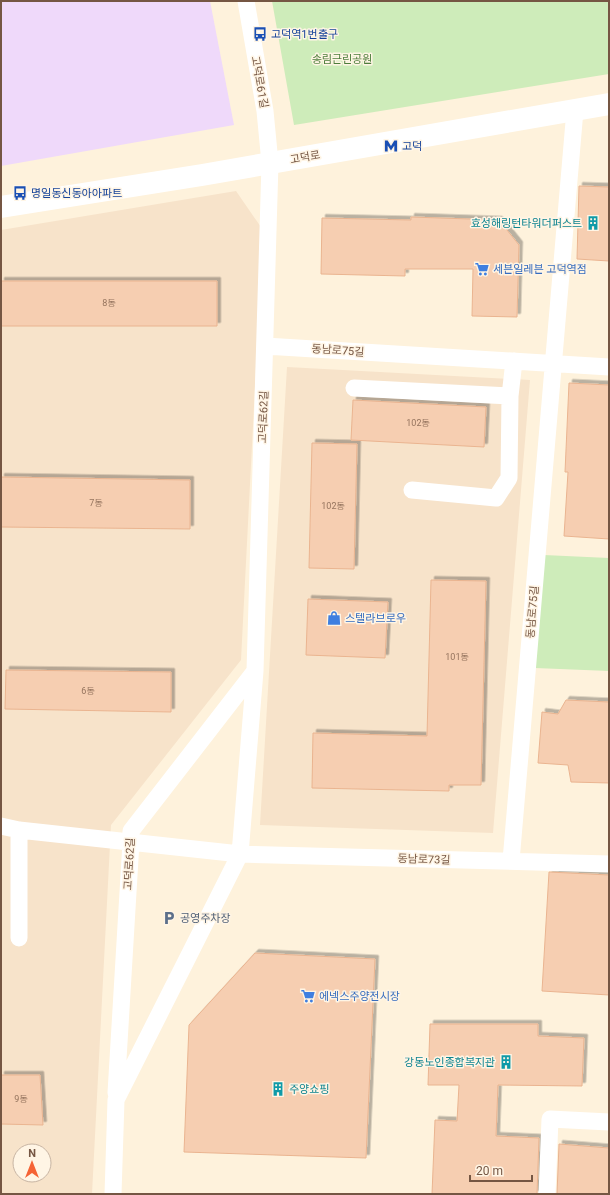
<svg xmlns="http://www.w3.org/2000/svg" width="610" height="1195" viewBox="0 0 610 1195" font-family="Roboto,'Noto Sans KR',sans-serif">
<style>
.residential{fill:#f7e3ca;fill-rule:evenodd}
.education{fill:#efd9fa}
.green{fill:#ceecba}
.building{fill:#f6ceb1;stroke:#eab490;filter:url(#shadow)}
.lines{fill:none;stroke-linecap:round;stroke-linejoin:round}
.minor{stroke:#fff;stroke-width:17}
.secondary{stroke:#fff;stroke-width:22}
.labels{text-anchor:middle;stroke-width:3;stroke-linejoin:round;paint-order:stroke}
.number-label{font-size:9px;fill:#95745e}
.transit-label{font-size:11px;fill:#164399;stroke:#fff5e5;text-anchor:start}
.park-label{font-size:11px;fill:#4c7d3a;stroke:#fff5e5}
.street-label{font-size:11px;fill:#755643;stroke:#fff5e5}
.culture-label{font-size:11px;fill:#0d838f;stroke:#fff5e5;text-anchor:end}
.shop-label{font-size:11px;fill:#366cbe;stroke:#fff5e5;text-anchor:start}
.service-label{font-size:11px;fill:#4e5e75;stroke:#fff5e5;text-anchor:start}
</style>
<defs>
<filter id="shadow"><feDropShadow dx="3.5" dy="-3.5" stdDeviation="0" flood-color="#0004"/></filter>
</defs>
<rect width="100%" height="100%" fill="#fef2dc"/>
<path class="residential" d="M236 191 263 230 241 660 111 825 92 1194H1V230ZM20 1151H44V1175H20Z
M287 367 530 380 493 833 260 825Z"/>
<path class="education" d="M1 1H210L234 125 1 166Z"/>
<path class="green" d="M272 1H609V74L294 125Z
M544 555 609 558V671L535 668Z"/>
<path class="building" d="M579 186 609 187V261L577 259Z
M411 217 499 220 519 245 517 317 472 316 473 269H405V276L321 274 322 218 411 220Z
M1 281H217V326H1Z
M569 383 609 385V539L564 536 568 472H565Z
M353 400 486 407 484 447 351 440Z
M312 443 357 444 354 569 309 568Z
M1 477 190 480V529L1 527Z
M431 580 486 581 481 785H449V791L312 788 313 733 427 736Z
M308 599 388 602 385 658 306 655Z
M6 670 171 672V712L5 709Z
M566 700 609 702V783L571 782 568 765 538 763 542 712 558 714Z
M549 872 609 875V995L542 991Z
M255 953 375 959 366 1158 184 1152 189 1025Z
M430 1024H538V1036L584 1038 582 1086 498 1085 496 1136 539 1138 537 1194H432L435 1120 457 1121 459 1085H428Z
M1 1075H40L43 1125 1 1124Z
M559 1144 609 1148V1194H557Z"/>
<g class="lines">
<path class="minor" d="M265 346 609 367
M354 388 510 396 514 361
M412 490 496 498 509 478 510 396
M1 826 19 830 240 854 609 864
M19 830V938
M511 861 575 110
M116 1093 131 842V831L255 671
M113 1194 116 1100 240 854 255 671 270 163 265 111 246 1
M547 1194 550 1119 609 1122"/>
<path class="secondary" d="M1 207 202 175 609 104"/>
</g>
<defs>
<symbol id="bus-bare" viewBox="-9 -9 18 18"><path d="M-5-6H5V4H4V6H2V4H-2V6H-4V4H-5ZM-3.5-4V0h7V-4ZM-3.5 1.2v1.5H-2V1.2ZM2 1.2v1.5H3.5V1.2Z" fill="#1a4fb4" stroke="#fff5e5" stroke-width="2.5" paint-order="stroke"/></symbol>
<symbol id="metro-bare" viewBox="-9 -9 18 18"><path d="M-5.5 5V-5H-3L0 0L3-5H5.5V5H3V-.5L0 4L-3-.5V5Z" fill="#1a4fb4" stroke="#fff5e5" stroke-width="2.5" paint-order="stroke"/></symbol>
<symbol id="building-bare" viewBox="-9 -9 18 18"><path d="M-4-6H4V6H1V3H-1V6H-4ZM-2.5-4.3h1.7v1.8h-1.7ZM.8-4.3h1.7v1.8H.8ZM-2.5-1h1.7V.8h-1.7ZM.8-1h1.7V.8H.8Z" fill="#0f9aa8" stroke="#fff5e5" stroke-width="2.5" paint-order="stroke"/></symbol>
<symbol id="supermarket-bare" viewBox="-9 -9 18 18"><path d="M-6-5.5h2.5l.6 2H6L4.5 2H-2.5L-4.4-4H-6ZM-1.5 3.2a1.3 1.3 0 1 0 .1 0ZM3 3.2a1.3 1.3 0 1 0 .1 0Z" fill="#3f7fe0" stroke="#fff5e5" stroke-width="2.5" paint-order="stroke"/></symbol>
<symbol id="shop-bare" viewBox="-9 -9 18 18"><path d="M-5-2.5h2.3a2.7 3.5 0 0 1 5.4 0H5L5.5 6h-11ZM-1.5-2.5h3a1.5 2.3 0 0 0-3 0Z" fill="#3f7fe0" stroke="#fff5e5" stroke-width="2.5" paint-order="stroke"/></symbol>
<symbol id="parking-bare" viewBox="-9 -9 18 18"><path d="M-3.5-5.5H1a3.5 3.5 0 0 1 0 7H-1V5.5H-3.5ZM-1-3.4V-.6H.8a1.4 1.4 0 0 0 0-2.8Z" fill="#5c6f8a" stroke="#fff5e5" stroke-width="2.5" paint-order="stroke"/></symbol>
</defs>
<g fill-rule="evenodd">
<use href="#bus-bare" x="250" y="24" width="20" height="20"/>
<use href="#metro-bare" x="381" y="136" width="20" height="20"/>
<use href="#bus-bare" x="10" y="183" width="20" height="20"/>
<use href="#building-bare" x="583" y="213" width="20" height="20"/>
<use href="#supermarket-bare" x="472" y="259" width="20" height="20"/>
<use href="#shop-bare" x="324" y="608" width="20" height="20"/>
<use href="#parking-bare" x="159" y="908" width="20" height="20"/>
<use href="#supermarket-bare" x="298" y="986" width="20" height="20"/>
<use href="#building-bare" x="496" y="1052" width="20" height="20"/>
<use href="#building-bare" x="268" y="1079" width="20" height="20"/>
</g>
<g class="labels">
<g class="number-label">
<text x="109" y="306">8동</text>
<text x="418" y="426">102동</text>
<text x="96" y="506">7동</text>
<text x="333" y="509">102동</text>
<text x="457" y="660">101동</text>
<text x="88" y="694">6동</text>
<text x="21" y="1102">9동</text>
</g>
<g class="transit-label">
<text x="271" y="38">고덕역1번출구</text>
<text x="402" y="150">고덕</text>
<text x="31" y="197">명일동신동아아파트</text>
</g>
<g class="park-label">
<text x="342" y="63">송림근린공원</text>
</g>
<g class="street-label">
<text transform="translate(260 82) rotate(80)" y="4">고덕로61길</text>
<text transform="translate(305 157) rotate(-10)" y="4">고덕로</text>
<text transform="translate(338 350) rotate(4)" y="4">동남로75길</text>
<text transform="translate(263 417) rotate(-88)" y="4">고덕로62길</text>
<text transform="translate(532 612) rotate(-85)" y="4">동남로75길</text>
<text transform="translate(424 859) rotate(2)" y="4">동남로73길</text>
<text transform="translate(129 864) rotate(-87)" y="4">고덕로62길</text>
</g>
<g class="culture-label">
<text x="582" y="227">효성해링턴타워더퍼스트</text>
<text x="495" y="1066">강동노인종합복지관</text>
<text x="289" y="1093" text-anchor="start">주양쇼핑</text>
</g>
<g class="shop-label">
<text x="493" y="273">세븐일레븐 고덕역점</text>
<text x="345" y="622">스텔라브로우</text>
<text x="319" y="1000">에넥스주양전시장</text>
</g>
<g class="service-label">
<text x="180" y="922">공영주차장</text>
</g>
</g>
<rect width="610" height="1195" fill="none" stroke="#755643" stroke-width="4"/>
<g transform="translate(32 1163)"><circle r="19" fill="#fff5e5" stroke="#c8b5a4"/>
<path d="M0-3L7 15L0 10L-7 15Z" fill="#f56335"/>
<text y="-6" font-size="11" font-weight="bold" text-anchor="middle" fill="#755643">N</text>
</g>
<path d="M470 1175v6h62v-6" fill="none" stroke="#755643" stroke-width="2"/>
<text x="476" y="1175" font-size="12" fill="#755643" stroke="#fff5e5" stroke-width="3" paint-order="stroke">20 m</text>
</svg>
